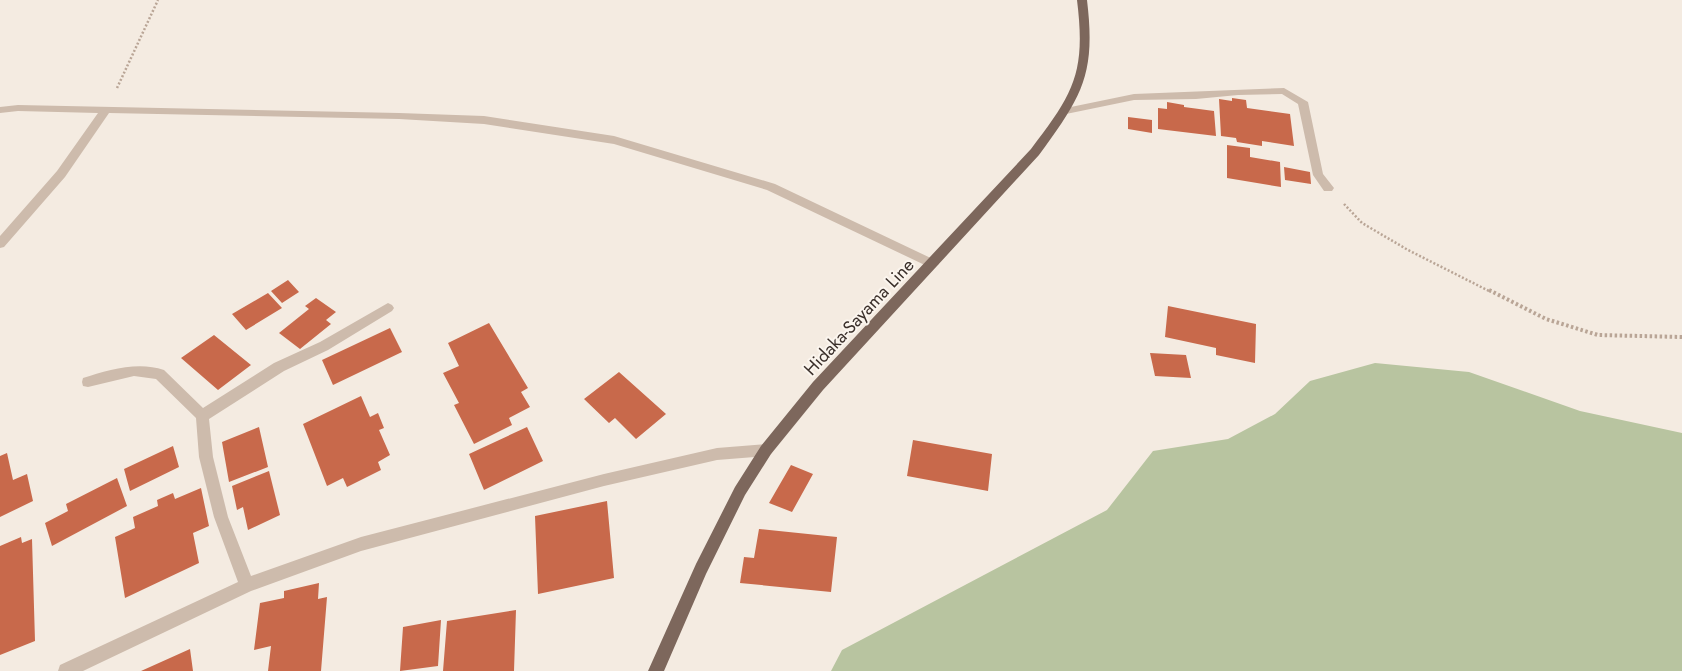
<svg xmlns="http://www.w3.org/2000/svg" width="1682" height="671" viewBox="0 0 1682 671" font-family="Jost,sans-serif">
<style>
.green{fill:#b8c4a0}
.building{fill:#c8694b}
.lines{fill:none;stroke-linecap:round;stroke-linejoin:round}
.path-far1{stroke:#b9a596;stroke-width:2.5;stroke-dasharray:2 2;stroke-linecap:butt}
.path{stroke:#b9a596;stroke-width:4;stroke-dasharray:2.5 2.5;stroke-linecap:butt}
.minor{fill:#cdbbac;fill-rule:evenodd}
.major{fill:#7d675c;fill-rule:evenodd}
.labels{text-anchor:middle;stroke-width:4;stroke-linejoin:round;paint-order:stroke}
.street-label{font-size:18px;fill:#3b302b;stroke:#fbf5ee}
</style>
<rect width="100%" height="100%" fill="#f4ebe1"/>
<path class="green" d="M1375 363 1469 372 1580 411 1682 433V671H831L842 650 1107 510 1153 451 1228 439 1275 414 1310 381Z"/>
<path class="building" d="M1232 98 1246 100 1247 108 1290 114 1294 146 1262 141V146L1237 142 1236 138 1221 136 1219 99 1232 101Z
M1167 102 1184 105V107L1214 111 1216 136 1158 129V108L1167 109Z
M1128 117 1152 120V133L1128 129Z
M1227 145 1250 148V157L1280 162 1281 187 1227 178Z
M1284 167 1310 172 1311 184 1285 180Z
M288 280 299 292 282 303 271 291Z
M268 293 282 308 246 330 232 314Z
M316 298 336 312 326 320 331 324 300 349 279 333 309 309 305 306Z
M1168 306 1256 324 1255 363 1216 355V348L1165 337Z
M489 323 528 388 521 392 530 407 509 418 512 425 474 444 454 405 459 403 443 373 459 366 448 343Z
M390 328 402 352 333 385 322 360Z
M214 335 251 365 218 390 181 358Z
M1150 353 1186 355 1191 378 1155 376Z
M619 372 666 414 636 439 615 418 609 423 584 399Z
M361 396 370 417 378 413 384 428 379 430 390 455 378 462 381 470 347 487 343 478 327 486 303 424Z
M259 427 268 467 229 482 222 442Z
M527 427 543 461 484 490 469 454Z
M913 440 992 454 988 491 907 476Z
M173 446 179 467 130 491 124 469Z
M7 453 13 480 27 474 33 501 0 517V456Z
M791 465 813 474 792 512 769 503Z
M269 471 280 515 248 530 243 507 237 510 232 486Z
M117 478 127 506 52 546 45 523 68 511 66 504Z
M201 488 209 526 193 533 199 563 125 598 115 537 135 528 133 517 158 506 157 500 173 493 175 499Z
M607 501 614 578 538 594 535 516Z
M759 529 837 537 831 592 740 583 744 557 754 558Z
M21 537 22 543 32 539 35 641 0 655V546Z
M319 583 318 599 327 597 321 671H268L271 646 254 650 260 603 284 598V591Z
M516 610 514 671H443L447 621Z
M441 620 438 666 400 671 403 627Z
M190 649 193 671H141Z"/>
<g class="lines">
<path class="path-far1" d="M117 88 158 0
M1344 204 1362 223 1408 250 1491 292"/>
<path class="path" d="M1489 290 1546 319 1598 335 1682 337"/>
<path class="minor" d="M1284 88 1308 102 1323 174 1334 188 1332 191H1324L1313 175 1298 104 1282 94 1238 95 1196 99 1134 100 1066 114 1061 111 1066 108 1134 94Z
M18 105 399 113 484 116 614 136 775 184 937 261 939 264 933 269 929 267 767 190 614 144 484 124 399 119 109 113 65 177 4 247 0 248V236L57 171 98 113 18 111 0 113V107Z
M388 303 392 305 394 308 392 311 328 350 284 371 209 419 213 457 228 517 251 576 361 537 604 474 717 448 766 444 771 446 773 450 771 454 766 456 717 460 604 486 361 551 251 591 83 671H58L60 665 238 582 214 517 199 457 196 418 156 379 134 376 88 387 83 386 82 382 83 378C108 370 138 361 164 370L203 408 274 363 320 342Z"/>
<path class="major" d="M1077 0H1087C1096 75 1082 96 1039 155L823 390 771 454 745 495 706 574 664 671H648L696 564 735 487 761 446 813 382 1031 149C1074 93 1086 73 1077 0Z"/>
</g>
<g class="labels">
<g class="street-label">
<text transform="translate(859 317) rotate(-47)" y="6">Hidaka-Sayama Line</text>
</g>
</g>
</svg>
